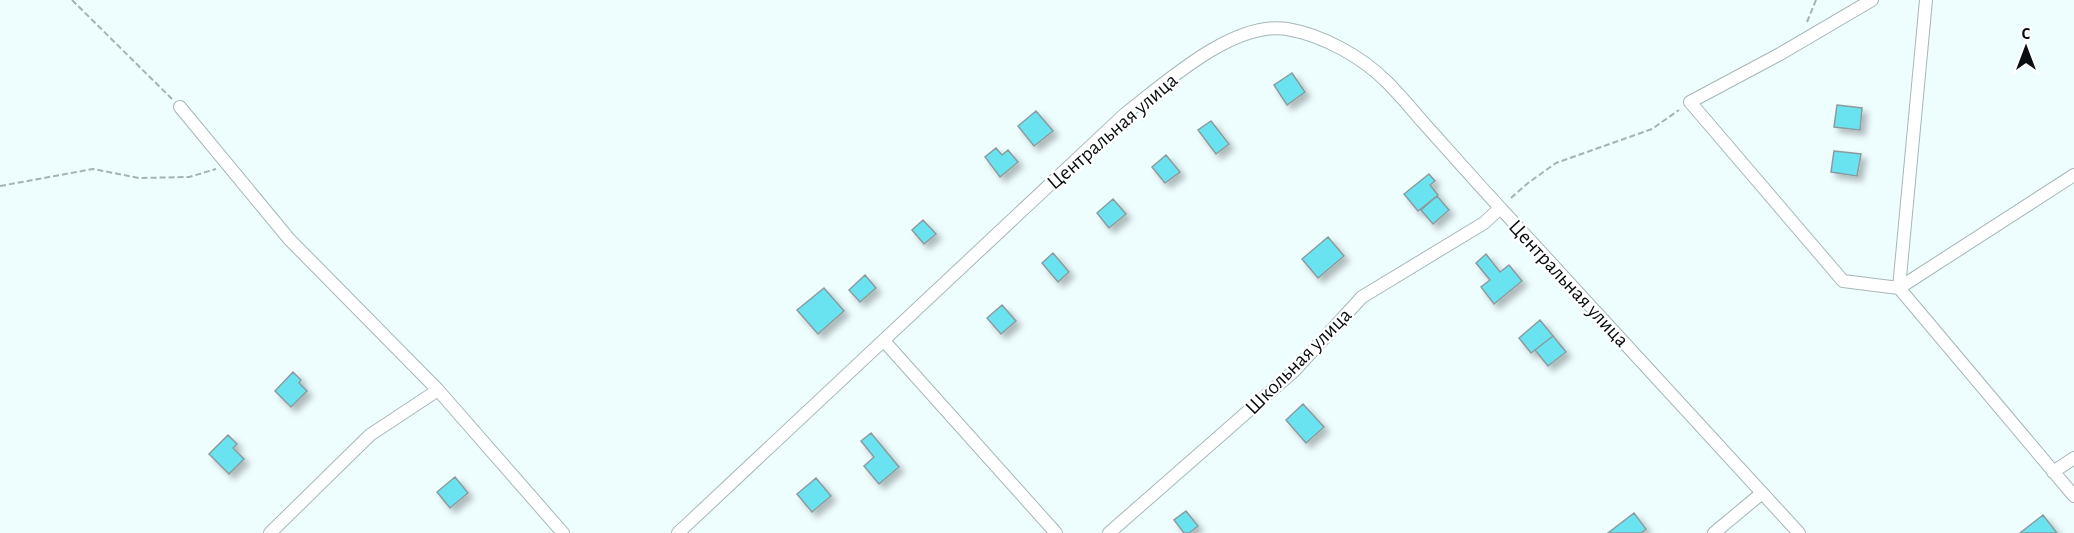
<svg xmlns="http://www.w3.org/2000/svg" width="2074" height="533" viewBox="0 0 2074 533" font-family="'Alegreya Sans',sans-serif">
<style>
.building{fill:#6be3f1;stroke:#8b9c9e;stroke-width:1.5;filter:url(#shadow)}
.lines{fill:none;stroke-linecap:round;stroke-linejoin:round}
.street-casing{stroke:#a6b7b9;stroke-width:14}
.path{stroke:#a6b2b3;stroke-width:2;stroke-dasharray:6 3;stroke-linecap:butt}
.street{stroke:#fff;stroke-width:12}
.labels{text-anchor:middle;stroke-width:4.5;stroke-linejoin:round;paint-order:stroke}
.street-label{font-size:21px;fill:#080e0f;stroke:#fff}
</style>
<defs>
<filter id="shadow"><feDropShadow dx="5" dy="5" stdDeviation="3" flood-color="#0004"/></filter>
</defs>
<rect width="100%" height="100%" fill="#eefdfe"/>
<path class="building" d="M1292 73 1305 92 1287 105 1274 85Z
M1837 105 1862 108 1860 130 1834 127Z
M1036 111 1053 131 1034 146 1018 126Z
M1211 121 1229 144 1216 154 1198 130Z
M996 148 1002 155 1008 150 1018 162 1000 177 985 157Z
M1834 151 1861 154 1857 176 1831 172Z
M1166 155 1180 172 1165 183 1152 167Z
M1429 174 1435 181 1430 185 1438 195 1418 211 1404 194Z
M1437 196 1449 210 1433 224 1421 210Z
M1113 199 1126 214 1109 228 1097 213Z
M923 220 936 234 924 244 912 230Z
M1328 237 1344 256 1318 278 1302 259Z
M1053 253 1069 272 1058 282 1042 263Z
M1486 254 1500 272 1509 265 1522 281 1494 304 1481 287 1490 280 1476 263Z
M865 275 876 288 860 302 849 290Z
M824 288 844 311 818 334 797 310Z
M1002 305 1016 321 1001 334 987 318Z
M1540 320 1553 336 1531 353 1519 338Z
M1553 336 1566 352 1548 366 1535 350Z
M293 372 301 380 299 383 307 391 291 407 275 391Z
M1303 404 1324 427 1306 443 1286 420Z
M871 433 899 467 879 484 864 466 874 457 861 441Z
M228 435 237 444 233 448 244 459 229 474 209 454Z
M455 477 468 493 450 508 437 492Z
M816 478 831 496 812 512 797 494Z
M1186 511 1198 526 1189 533H1184L1174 520Z
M1634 513 1646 529 1641 533H1608Z
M2043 515 2057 533H2020Z"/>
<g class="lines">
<defs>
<path id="street" d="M1872 0 1780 54 1690 102 1843 281 1899 288 2074 175
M1926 0 1899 288 2074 496
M180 107 289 239 438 390 563 533
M884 341 1056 533
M2053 472 2074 458
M270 533 370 435 438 390
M678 533 1125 114C1165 83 1234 20 1287 29 1323 35 1362 57 1387 82 1399 94 1410 107 1421 120 1449 151 1476 182 1504 212 1602 319 1701 426 1799 533
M1109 533 1294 371 1362 297 1484 223 1500 208
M1714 533 1762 493"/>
</defs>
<use href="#street" class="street-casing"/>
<path class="path" d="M72 0 172 99
M1807 22 1816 0
M0 186 93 169 139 178 189 177 216 169
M1511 198 1528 183 1556 163 1652 129 1679 110"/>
<use href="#street" class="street"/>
</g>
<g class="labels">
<g class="street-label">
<text transform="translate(1112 131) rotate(-41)" y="7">Центральная улица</text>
<text transform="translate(1569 283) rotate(47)" y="7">Центральная улица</text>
<text transform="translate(1298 361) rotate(-45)" y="7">Школьная улица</text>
</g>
</g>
<g transform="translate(2026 48)" stroke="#ffffff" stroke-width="4.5" paint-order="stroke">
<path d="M0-4.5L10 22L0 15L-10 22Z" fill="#080e0f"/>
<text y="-9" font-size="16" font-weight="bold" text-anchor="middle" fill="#080e0f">С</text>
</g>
</svg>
